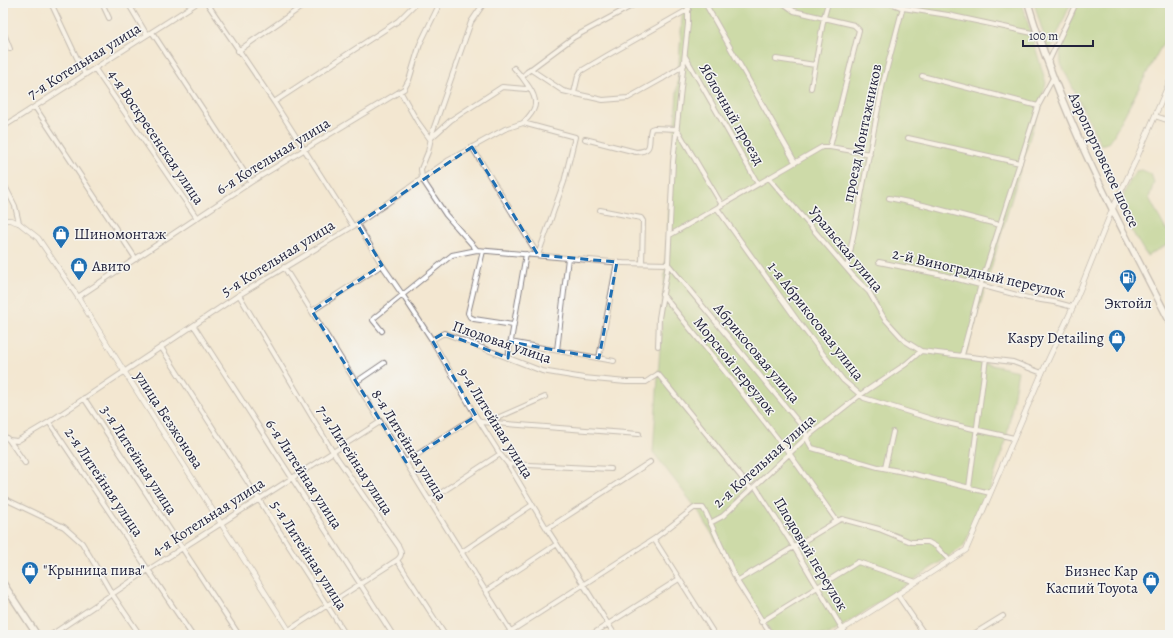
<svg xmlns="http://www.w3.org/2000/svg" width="1173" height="638" viewBox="0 0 1173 638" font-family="Alegreya,serif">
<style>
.green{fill:#a0cb77;stroke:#617659}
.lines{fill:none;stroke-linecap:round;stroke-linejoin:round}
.minor-casing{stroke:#8a8486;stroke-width:6}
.tertiary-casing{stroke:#8a8486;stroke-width:6}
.secondary-casing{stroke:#8a8486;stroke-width:8}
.minor{stroke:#fff;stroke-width:4}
.tertiary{stroke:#fff;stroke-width:4.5}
.secondary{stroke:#fff;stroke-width:5.5}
.marked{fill:none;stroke:#1f6fb2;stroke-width:3;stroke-dasharray:8 5;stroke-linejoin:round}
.labels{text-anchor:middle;stroke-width:3;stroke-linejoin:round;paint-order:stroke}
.street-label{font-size:15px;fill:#22223b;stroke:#f6f6f2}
.poi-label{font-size:15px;fill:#22223b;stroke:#f6f6f2;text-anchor:start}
</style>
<rect width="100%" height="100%" fill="#f6f6f2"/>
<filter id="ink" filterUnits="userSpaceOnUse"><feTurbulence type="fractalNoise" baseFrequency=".025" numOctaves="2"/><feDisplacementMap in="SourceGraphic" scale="8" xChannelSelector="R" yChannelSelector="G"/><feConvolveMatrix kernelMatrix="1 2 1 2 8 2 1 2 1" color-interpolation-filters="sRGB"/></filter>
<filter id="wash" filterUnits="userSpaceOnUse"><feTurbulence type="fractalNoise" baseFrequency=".012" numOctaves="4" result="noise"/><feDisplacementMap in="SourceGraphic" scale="16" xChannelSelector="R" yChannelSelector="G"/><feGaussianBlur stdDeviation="0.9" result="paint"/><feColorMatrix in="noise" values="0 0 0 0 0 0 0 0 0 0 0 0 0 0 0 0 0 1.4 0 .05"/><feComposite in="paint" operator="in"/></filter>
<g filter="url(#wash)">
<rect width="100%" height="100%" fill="#f3e7d1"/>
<path class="green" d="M683 3H1022L1046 83 964 359 1018 371 1006 441 1000 457 990 489 963 547 829 635H772L699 512 653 452Z
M1034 3H1071L1049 53Z
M1078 3H1170V30L1110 142 1101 145 1061 64 1060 49Z
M1142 170 1151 174 1154 182 1149 198 1166 230 1170 228V243L1147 256C1138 241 1121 217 1123 199 1124 190 1131 179 1136 171Z"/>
</g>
<g filter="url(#ink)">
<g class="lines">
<defs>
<path id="minor" d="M51 3 85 75
M102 3 109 18
M128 3 147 35
M207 3 274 102 353 226
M705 3 795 162
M783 3 794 11 854 25 859 30 830 147
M890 3 903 8 948 15 1037 34
M3 31 10 49
M152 32 251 182
M238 51 307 3
M685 56 758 184
M776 59 815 65
M1048 63 1076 3
M514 68 522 77
M95 69 197 218
M530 69 563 91 603 100 628 98 662 79 684 65
M922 76 1038 106
M529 87 522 77 527 72 574 37 637 3
M811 88 824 17 828 3
M400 91 417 121 430 139 451 120 502 87 526 89 529 87C540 103 535 111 523 123
M574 93 578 76 581 71 608 55 689 9
M274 102 398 21 416 3
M35 107 136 259
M1155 116 1170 121
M3 127 197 3
M908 138 1020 163
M585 139 636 152C655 151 647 142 651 129L654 128 677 129 722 205
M472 147 538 255
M769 178 853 276 869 292 884 318 905 341 921 351 1013 362 1042 373
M3 182 15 206 19 223
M889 198 923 205 1000 225
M717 208 797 320 843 380 864 398 938 421 1014 438
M600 210 641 218 643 221 642 263
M357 224 382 265 402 294 432 340 476 416 500 454 508 464 547 529 583 584 615 635
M670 235 822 147H830L870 154
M477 250 446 215 422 179 421 169 428 152 432 133 471 22 484 3
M483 251 468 313 470 317 474 319 513 325
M879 262 943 275 1028 298 1054 302 1073 307
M668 264 805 430 808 441 812 448 878 467 914 474 990 493
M284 267 513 635
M847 268 883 83 904 3
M662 294 739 389 789 453 837 521 842 519 879 529 911 542H928L937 547 949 560
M239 295 333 452 399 547C402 553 402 556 397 560L445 635
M78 297 251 182 404 89 409 80 420 44 440 3
M312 311 382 265
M194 326 393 635
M382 331 373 320 374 318 452 255 477 250 623 263 668 264
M432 340 444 333 542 371 584 378 626 382H646L658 374 751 489
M510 342 614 361
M658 346 659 318 668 264 673 162 688 24V3
M161 347 346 635
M557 350 568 258
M962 355 981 284 1038 106 1053 78
M508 358 526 254
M599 358 617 262
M356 382 384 363
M84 398 239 635
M49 422 192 635
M481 422 639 434
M488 422 545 397
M3 435 9 440 17 441 49 422 239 295 357 224 449 160 505 129 523 123 575 137 564 182 538 255
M9 440 25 463
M406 462 476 416
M508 464 611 469
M885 468 893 432
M755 486 792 544 846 635
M969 488 986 358
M3 498 64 527 82 543 94 563 112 594 140 635
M430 500 500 454
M710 523 723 516 807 437 860 395 906 364 921 351
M547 529 650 462
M654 539 715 635
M462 552 532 505
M737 581 837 521
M486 591 557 544
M897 594 925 635
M761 622 858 562 916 582
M289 630 397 560
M51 635 148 570 380 422
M505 635 654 539 694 508H703L706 513 737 581 771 635
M591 635 679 579
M972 635 1003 616"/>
<path id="tertiary" d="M3 220H10L19 223 38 238 78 297 124 371 292 635
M834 635 966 550 1042 373 1073 307 1112 210 1135 162 1170 81"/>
<path id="secondary" d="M1028 3C1061 115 1116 218 1170 322
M3 583 37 635"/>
</defs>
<use href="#minor" class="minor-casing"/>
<use href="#tertiary" class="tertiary-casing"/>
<use href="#secondary" class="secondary-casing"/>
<use href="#minor" class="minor"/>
<use href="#tertiary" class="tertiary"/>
<use href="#secondary" class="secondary"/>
</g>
</g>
<path d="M0 0H1173V638H0ZM472 147 538 255 617 262 599 358 510 342 508 358 444 333 432 340 476 416 406 462 312 311 382 265 357 224Z" fill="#f3e7d1" fill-opacity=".55" fill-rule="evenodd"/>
<path class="marked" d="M472 147 538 255 617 262 599 358 510 342 508 358 444 333 432 340 476 416 406 462 312 311 382 265 357 224Z"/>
<defs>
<symbol id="shop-pin" viewBox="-11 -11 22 30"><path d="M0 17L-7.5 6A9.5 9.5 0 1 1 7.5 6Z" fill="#1f6fb2" stroke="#f6f6f2"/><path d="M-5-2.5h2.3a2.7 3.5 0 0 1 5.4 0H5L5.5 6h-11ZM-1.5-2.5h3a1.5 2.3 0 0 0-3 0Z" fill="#fff"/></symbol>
<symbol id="fuel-pin" viewBox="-11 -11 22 30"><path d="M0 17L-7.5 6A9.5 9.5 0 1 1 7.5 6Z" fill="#1f6fb2" stroke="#f6f6f2"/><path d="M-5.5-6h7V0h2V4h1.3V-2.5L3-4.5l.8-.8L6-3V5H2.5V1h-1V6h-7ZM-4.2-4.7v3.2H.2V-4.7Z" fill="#fff"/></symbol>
</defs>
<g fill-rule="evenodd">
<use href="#shop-pin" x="51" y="224" width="20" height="27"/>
<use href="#shop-pin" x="69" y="256" width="20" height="27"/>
<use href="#fuel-pin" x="1118" y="268" width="20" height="27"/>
<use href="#shop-pin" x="1107" y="328" width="20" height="27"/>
<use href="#shop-pin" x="20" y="560" width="20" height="27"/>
<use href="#shop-pin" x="1141" y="570" width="20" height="27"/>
</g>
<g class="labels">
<g class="street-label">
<text transform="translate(84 61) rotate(-32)" y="5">7-я Котельная улица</text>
<text transform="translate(732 114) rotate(60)" y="5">Яблочный проезд</text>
<text transform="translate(862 133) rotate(-78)" y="5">проезд Монтажников</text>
<text transform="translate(156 137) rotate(56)" y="5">4-я Воскресенская улица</text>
<text transform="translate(273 156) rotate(-32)" y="5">6-я Котельная улица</text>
<text transform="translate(1104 160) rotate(65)" y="5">Аэропортовское шоссе</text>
<text transform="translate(846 249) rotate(50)" y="5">Уральская улица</text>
<text transform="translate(278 258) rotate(-32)" y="5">5-я Котельная улица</text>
<text transform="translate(979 273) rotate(13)" y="5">2-й Виноградный переулок</text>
<text transform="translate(816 321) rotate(52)" y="5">1-я Абрикосовая улица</text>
<text transform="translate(502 342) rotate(19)" y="5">Плодовая улица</text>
<text transform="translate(757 353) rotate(50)" y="5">Абрикосовая улица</text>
<text transform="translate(735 366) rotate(51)" y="5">Морской переулок</text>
<text transform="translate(169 420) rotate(57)" y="5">улица Безжонова</text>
<text transform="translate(496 423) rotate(58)" y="5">9-я Литейная улица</text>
<text transform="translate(409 445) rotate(58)" y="5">8-я Литейная улица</text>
<text transform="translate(139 460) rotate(57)" y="5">3-я Литейная улица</text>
<text transform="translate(355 460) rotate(57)" y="5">7-я Литейная улица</text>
<text transform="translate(764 461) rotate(-42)" y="5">2-я Котельная улица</text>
<text transform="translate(304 474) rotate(57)" y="5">6-я Литейная улица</text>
<text transform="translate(104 482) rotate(56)" y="5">2-я Литейная улица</text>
<text transform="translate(208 517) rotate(-33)" y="5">4-я Котельная улица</text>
<text transform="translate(811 554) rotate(59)" y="5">Плодовый переулок</text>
<text transform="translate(309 555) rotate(57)" y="5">5-я Литейная улица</text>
</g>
<g class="poi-label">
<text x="74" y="239">Шиномонтаж</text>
<text x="92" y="271">Авито</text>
<text x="1128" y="308" text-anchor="middle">Эктойл</text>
<text x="1104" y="343" text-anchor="end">Kaspy Detailing</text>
<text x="43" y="575">"Крыница пива"</text>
<text x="1138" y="576" text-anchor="end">Бизнес Кар<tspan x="1138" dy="17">Каспий Toyota</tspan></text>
</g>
</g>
<rect width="1173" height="638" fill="none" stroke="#f6f6f2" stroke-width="16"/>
<path d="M1023 40v6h70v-6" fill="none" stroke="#22223b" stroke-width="2"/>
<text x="1029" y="40" font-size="12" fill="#22223b" stroke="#f6f6f2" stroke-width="3" paint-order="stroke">100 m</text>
</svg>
